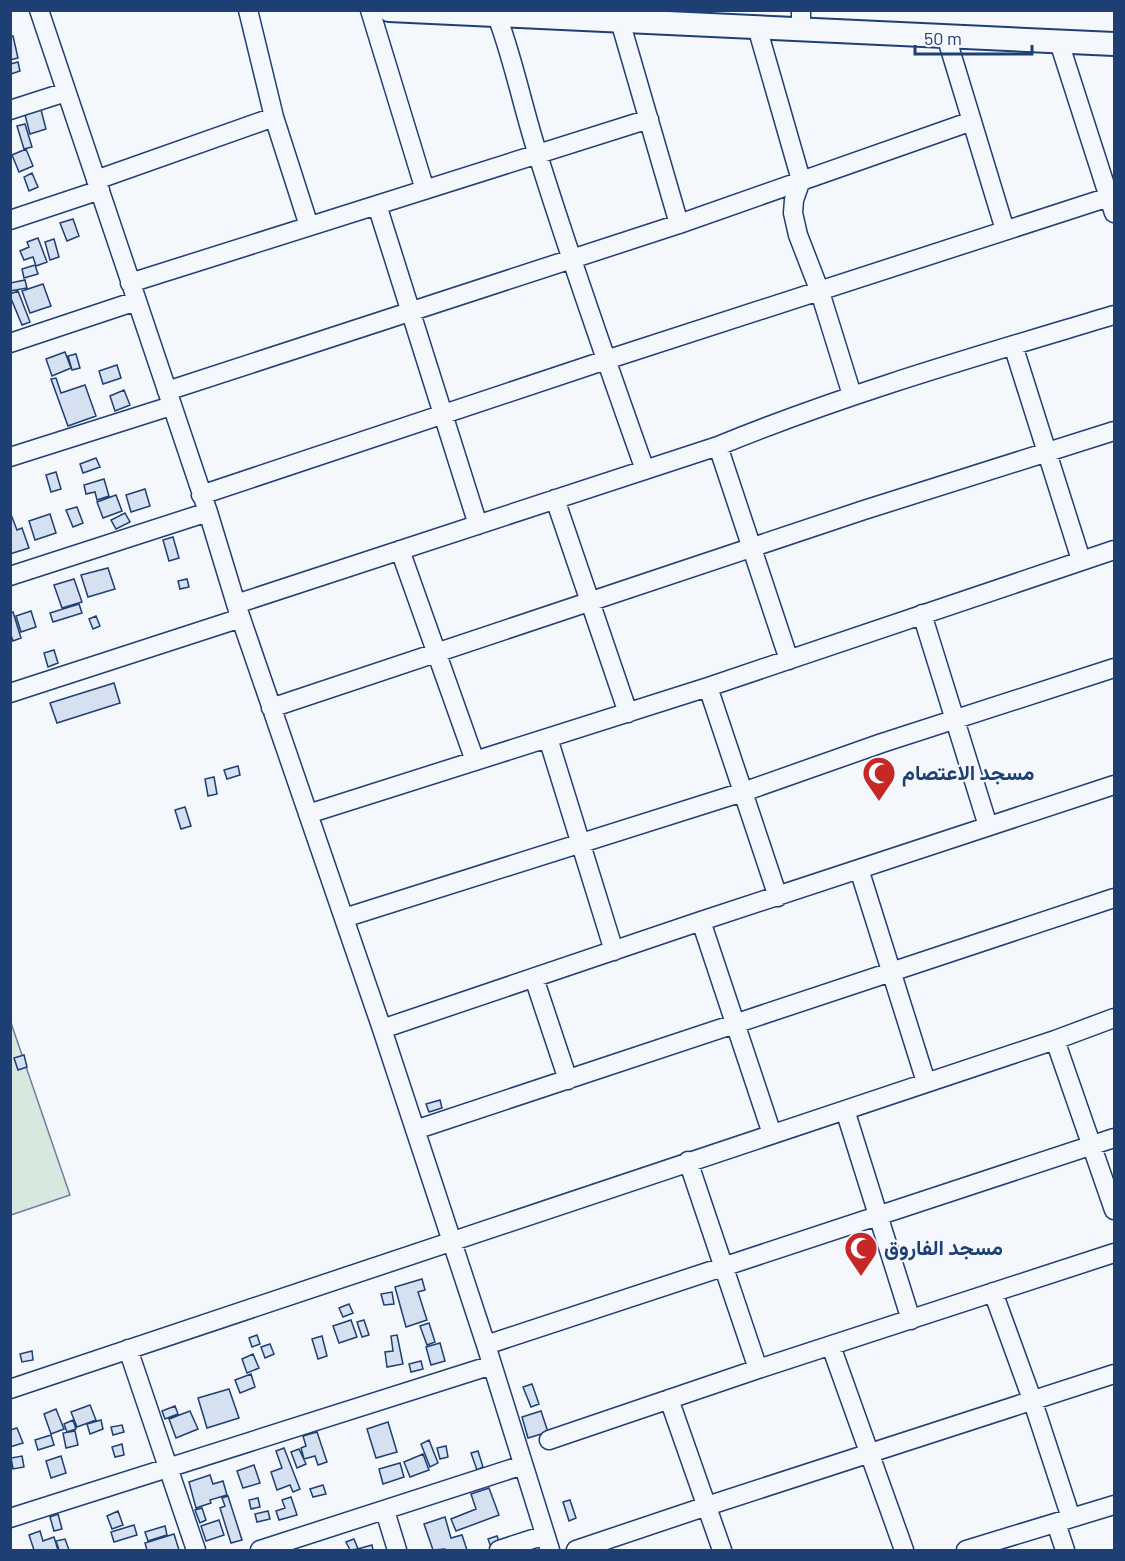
<svg xmlns="http://www.w3.org/2000/svg" width="1125" height="1561" viewBox="0 0 1125 1561" font-family="Barlow,Vazirmatn,sans-serif">
<style>
.green{fill:#d7e8df;stroke:#687fa3;stroke-width:1.5}
.building{fill:#d5e0f0;stroke:#1d3f73;stroke-width:1.5}
.lines{fill:none;stroke-linecap:round;stroke-linejoin:round}
.minor-casing{stroke:#1d3f73;stroke-width:21}
.major-casing{stroke:#1d3f73;stroke-width:26}
.minor{stroke:#f4f7fb;stroke-width:18}
.major{stroke:#f4f7fb;stroke-width:22}
.labels{text-anchor:middle;stroke-width:4.5;stroke-linejoin:round;paint-order:stroke}
.poi-label{font-size:21px;font-weight:bold;fill:#1d3f73;stroke:#f4f7fb;text-anchor:start}
</style>
<rect width="100%" height="100%" fill="#f4f7fb"/>
<path class="green" d="M10 1020 70 1195 11 1215H10Z"/>
<path class="building" d="M13 36 18 58 10 60V37Z
M18 62 20 71 11 74 10 64Z
M40 106 46 129 30 134 24 111Z
M25 124 32 147 24 149 17 126Z
M26 149 33 166 19 172 12 155Z
M32 173 38 187 29 191 24 177Z
M73 219 79 236 67 241 60 223Z
M38 238 47 262 36 266 33 257 24 260 20 251 29 247 27 242Z
M54 239 59 257 50 260 45 242Z
M35 265 38 274 24 278 22 269Z
M25 280 27 288 10 291V283Z
M43 284 51 306 30 313 22 291Z
M18 291 30 322 22 325 10 296V294Z
M65 352 71 368 52 376 46 359Z
M76 354 80 368 72 370 68 356Z
M117 365 121 378 103 384 99 371Z
M56 378 61 393 85 385 96 416 68 426 51 379Z
M124 390 130 405 115 411 110 396Z
M96 458 100 467 83 473 80 464Z
M56 472 61 489 51 492 46 475Z
M104 479 109 496 97 500 95 492 86 494 84 485Z
M145 489 150 506 131 512 126 495Z
M116 495 122 511 103 518 97 502Z
M77 507 83 523 73 527 66 510Z
M10 512 17 530 22 528 29 548 10 554Z
M125 513 130 522 116 529 111 520Z
M50 514 56 533 35 540 29 521Z
M173 537 179 558 169 561 163 540Z
M108 568 115 589 88 597 81 575Z
M74 579 82 602 62 608 54 585Z
M187 579 189 587 180 589 178 581Z
M79 604 82 613 53 622 50 613Z
M31 611 36 627 21 632 16 616Z
M13 612 21 638 13 641 10 632V613Z
M96 616 100 626 93 629 89 619Z
M54 650 58 663 48 667 44 653Z
M114 683 120 703 57 723 50 703Z
M238 766 240 775 227 779 224 770Z
M214 777 217 794 208 796 205 779Z
M185 807 191 826 181 829 175 810Z
M24 1055 27 1067 18 1070 14 1058Z
M440 1100 442 1108 429 1112 426 1104Z
M422 1279 425 1290 418 1292 427 1320 406 1327 395 1287Z
M392 1292 394 1304 384 1305 381 1294Z
M349 1304 353 1313 343 1317 339 1308Z
M351 1320 357 1337 339 1343 333 1326Z
M364 1320 369 1335 362 1337 357 1322Z
M429 1323 435 1342 427 1345 420 1326Z
M257 1335 260 1344 252 1347 249 1338Z
M397 1335 403 1364 387 1367 385 1352 393 1351 391 1336Z
M322 1336 327 1356 318 1359 312 1339Z
M440 1343 445 1361 431 1365 426 1347Z
M270 1344 274 1354 265 1358 261 1347Z
M32 1351 33 1360 22 1362 20 1354Z
M253 1354 259 1368 247 1373 242 1359Z
M421 1361 423 1369 411 1372 409 1364Z
M251 1374 255 1387 240 1393 235 1380Z
M532 1384 539 1404 531 1407 523 1387Z
M229 1389 239 1418 207 1428 198 1398Z
M90 1405 96 1420 77 1427 71 1412Z
M175 1406 178 1414 165 1419 162 1411Z
M56 1409 64 1429 51 1434 44 1414Z
M190 1411 198 1429 176 1438 169 1419Z
M541 1411 548 1432 528 1438 522 1417Z
M73 1420 76 1429 67 1432 64 1424Z
M101 1420 103 1429 90 1434 87 1424Z
M388 1422 397 1452 376 1458 367 1429Z
M122 1425 124 1432 113 1435 111 1427Z
M17 1428 23 1443 10 1447V1430Z
M75 1431 78 1445 66 1448 63 1433Z
M317 1432 327 1462 318 1465 315 1456 304 1459 301 1448 306 1446 303 1436Z
M51 1435 54 1445 38 1450 35 1440Z
M429 1440 438 1463 430 1467 421 1444Z
M122 1444 124 1455 115 1457 112 1447Z
M446 1446 448 1457 440 1459 437 1448Z
M284 1448 300 1489 293 1492 290 1485 277 1490 271 1472 282 1468 276 1451Z
M299 1449 306 1464 297 1468 291 1452Z
M478 1451 483 1467 477 1470 471 1453Z
M423 1454 429 1470 410 1477 404 1462Z
M22 1456 24 1467 13 1469 11 1458Z
M61 1456 66 1473 51 1478 46 1461Z
M400 1463 404 1477 383 1484 379 1469Z
M254 1465 260 1483 243 1488 237 1471Z
M210 1475 213 1484 223 1481 227 1495 210 1500 211 1503 196 1508 189 1482Z
M323 1485 326 1494 313 1497 310 1489Z
M489 1488 499 1515 456 1531 451 1519 476 1509 471 1494Z
M228 1496 242 1540 231 1543 220 1508 225 1506 222 1498Z
M291 1497 297 1515 279 1520 276 1511 285 1508 282 1500Z
M258 1498 260 1507 251 1509 249 1500Z
M570 1500 576 1518 569 1521 563 1502Z
M202 1508 206 1520 200 1523 195 1510Z
M118 1511 123 1525 112 1529 107 1516Z
M268 1511 270 1519 257 1522 255 1514Z
M58 1514 62 1529 54 1531 50 1517Z
M445 1517 451 1538 462 1535 467 1550H446L445 1549 433 1550 424 1524Z
M219 1520 224 1535 206 1541 201 1526Z
M134 1525 137 1535 114 1542 111 1532Z
M165 1526 167 1535 148 1541 145 1532Z
M40 1531 43 1541 54 1537 58 1550H34L29 1535Z
M174 1534 179 1550H147L145 1543Z
M497 1536 502 1550H492L488 1539Z
M65 1539 69 1550H59L56 1541Z
M354 1539 358 1549 350 1550 346 1542Z
M372 1545 373 1550H354Z"/>
<g class="lines">
<defs>
<path id="minor" d="M39 10 208 512 236 604 382 1029 486 1345 550 1550
M248 10 274 117 309 226
M370 10 425 190
M497 16C514 61 523 109 538 155 571 261 608 366 645 470
M620 21 679 224
M757 27 801 180 794 200 793 213 798 235 820 292 852 395
M801 29V10
M946 36 1005 230
M1059 42 1114 213
M10 110 66 92
M96 180 274 117
M377 205 478 525
M10 220 100 190
M130 283 649 119
M10 343 136 301
M1013 345 1081 560
M167 391 679 224 972 121
M718 446 789 660
M10 457 171 406
M201 495 606 360 1109 197
M555 499 628 713
M400 550 475 761
M10 576 208 512
M236 604 718 446C847 393 981 355 1114 315
M922 614 988 826
M708 687 778 897
M10 693 241 618
M271 708 864 510 1114 431
M548 738 614 951
M308 814 708 687 1114 550
M859 869 926 1082
M344 918 743 792 882 743 1114 668
M701 921 772 1134
M534 978 568 1080
M382 1029 701 921 1114 785
M1055 1040 1114 1210
M845 1110 911 1320
M415 1130 1114 898
M688 1161 758 1369
M993 1292 1033 1402 1071 1518
M486 1345 1114 1138
M831 1346 904 1550
M128 1349 196 1550
M10 1389 1055 1040 1114 1018
M669 1399 722 1550
M549 1440 758 1369 1114 1253
M385 1511 397 1550
M10 1518 492 1365
M1056 1523 1065 1550
M260 1550 523 1465
M499 1550 545 1535
M576 1550 707 1506 1114 1374
M966 1550 1114 1505"/>
<path id="major" d="M389 10 1114 44"/>
</defs>
<use href="#minor" class="minor-casing"/>
<use href="#major" class="major-casing"/>
<use href="#minor" class="minor"/>
<use href="#major" class="major"/>
</g>
<defs>
<symbol id="mosque-pin" viewBox="-11 -11 22 30"><path d="M0 17L-7.5 6A9.5 9.5 0 1 1 7.5 6Z" fill="#c62828" stroke="#f4f7fb"/><path d="M3.5-4.9A6 6 0 1 0 3.5 4.9A5 5 0 1 1 3.5-4.9Z" fill="#fff"/></symbol>
</defs>
<g fill-rule="evenodd">
<use href="#mosque-pin" x="860" y="754" width="38" height="52"/>
<use href="#mosque-pin" x="842" y="1229" width="38" height="52"/>
</g>
<g class="labels">
<g class="poi-label">
<text x="902" y="780">مسجد الاعتصام</text>
<text x="884" y="1255">مسجد الفاروق</text>
</g>
</g>
<rect width="1125" height="1561" fill="none" stroke="#1d3f73" stroke-width="24"/>
<path d="M915 45v9h117v-9" fill="none" stroke="#1d3f73" stroke-width="3"/>
<text x="924" y="45" font-size="18" fill="#1d3f73" stroke="#f4f7fb" stroke-width="4.5" paint-order="stroke">50 m</text>
</svg>
